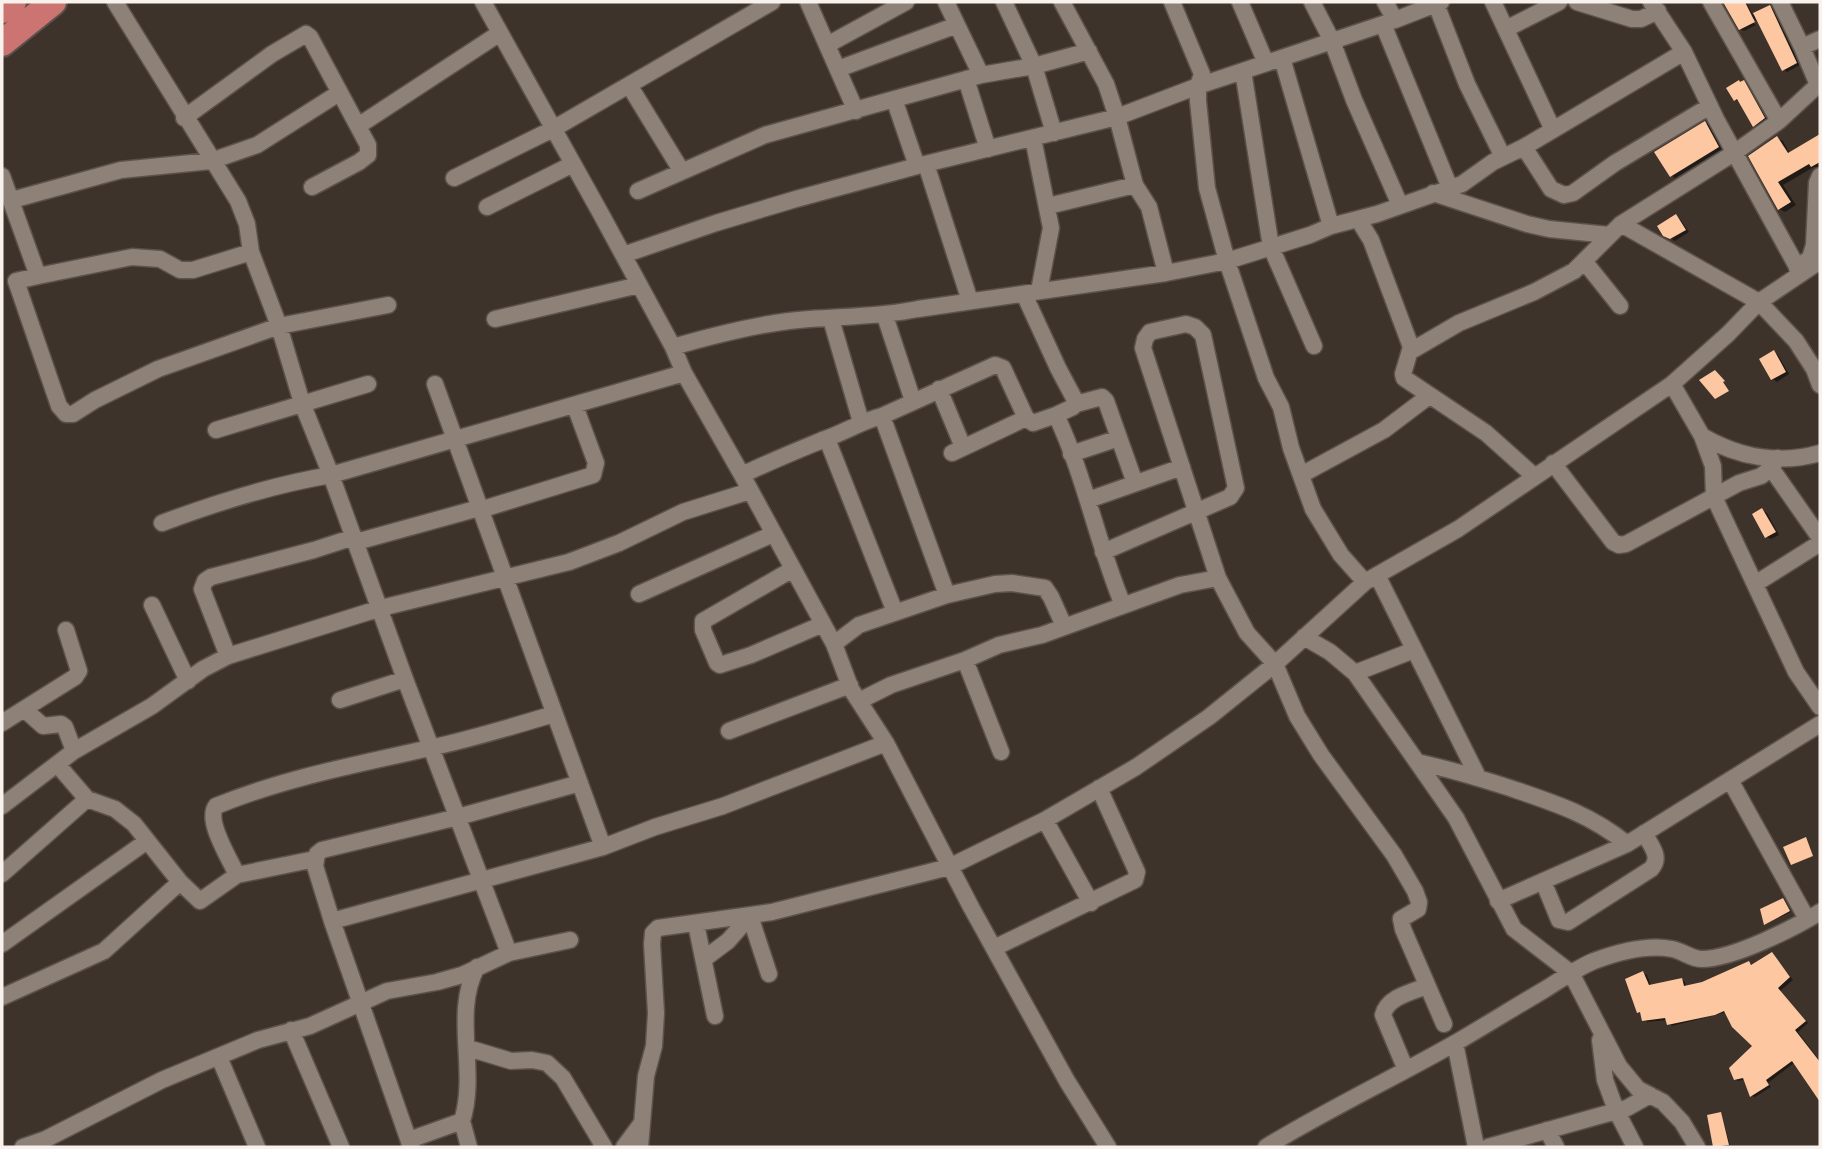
<svg xmlns="http://www.w3.org/2000/svg" width="1822" height="1149" viewBox="0 0 1822 1149" font-family="'Public Sans',sans-serif">
<style>
.shadow{fill:#0007}
.building{fill:#fcc7a1}
.lines{fill:none;stroke-linecap:round;stroke-linejoin:round}
.minor-casing{stroke:#5b524b;stroke-width:19}
.primary-casing{stroke:#5b524b;stroke-width:30}
.minor{stroke:#8d8178;stroke-width:16}
.primary{stroke:#cc7471;stroke-width:26}
</style>
<rect width="100%" height="100%" fill="#3e332b"/>
<path class="shadow" d="M1724 2H1746L1753 15 1770 7 1774 9 1800 65 1787 72 1783 69 1760 23 1749 16 1747 19 1756 25 1744 31 1740 29Z
M1744 82 1767 120 1757 127 1739 101 1735 100Z
M1705 123 1710 125 1722 149 1675 178 1671 175Z
M1820 137V168L1814 167 1783 185 1796 205 1785 212 1779 209 1750 156 1777 138 1783 141 1790 154Z
M1676 216 1680 219 1689 232 1675 241 1664 234Z
M1774 352 1778 355 1789 374 1777 382 1773 379Z
M1762 510 1767 513 1779 535 1771 539 1767 537Z
M1783 900 1791 912 1765 924Z
M1772 954 1793 980 1780 991 1808 1023 1798 1032 1820 1061V1067L1818 1069 1820 1072V1097L1794 1063 1768 1083 1771 1087 1755 1097 1751 1096 1746 1079 1738 1081 1735 1079 1754 1046 1727 1012 1672 1026 1667 1020 1647 1022 1639 1011 1643 973 1647 975 1651 986 1682 980 1685 982 1686 987 1702 984 1749 963 1754 965Z
M1721 1114 1730 1145 1716 1147 1715 1146Z"/>
<path class="building" d="M1723 2H1745L1755 22 1739 30Z
M1770 5 1797 63 1782 71 1753 13Z
M1739 80 1740 82 1744 80 1765 118 1753 127 1737 99 1734 101 1726 88Z
M1705 121 1719 147 1670 177 1654 152Z
M1820 134V162L1811 167 1809 164 1778 182 1791 202 1778 210 1748 156 1777 136 1788 153Z
M1676 214 1686 230 1670 239 1663 236 1657 226Z
M1774 350 1786 372 1771 380 1759 359Z
M1715 370 1725 381 1723 382 1729 391 1715 399 1699 380Z
M1762 508 1776 532 1765 538 1752 514Z
M1806 837 1813 856 1791 865 1783 847Z
M1783 898 1790 911 1764 925 1760 909Z
M1772 952 1790 977 1778 988 1806 1021 1795 1030 1820 1062V1102L1792 1061 1766 1080 1769 1085 1750 1097 1743 1078 1734 1080 1729 1068 1752 1046 1732 1027 1724 1011 1715 1015 1667 1025 1665 1018 1642 1021 1640 1012 1637 1013 1625 979 1643 971 1649 985 1682 978 1684 986 1702 982 1749 961 1751 965Z
M1721 1112 1729 1145 1713 1147 1707 1115Z"/>
<g class="lines">
<defs>
<path id="minor" d="M115 2 238 201 247 224 251 252 279 326 302 403 331 475 405 679 509 953
M483 2 601 214 673 347 684 373 742 475 834 644 851 689 886 743 971 907 1067 1081 1108 1147
M808 2 856 111
M946 2 981 75
M1004 2 1034 66 1054 133
M1062 2 1106 84 1117 117 1135 185 1149 207 1166 273
M1172 2 1202 74 1198 86V101L1207 188 1227 261 1266 378 1281 407 1291 448 1313 509 1341 555 1365 582
M1240 2 1266 63
M1312 2 1332 41 1354 100 1400 205
M1385 2 1395 20
M1493 2 1553 130
M1577 2 1632 19H1641L1658 11
M1651 2 1684 52 1716 119 1801 274
M1711 2 1779 121
M1780 2 1802 47 1818 85
M1436 4 1467 84 1503 157
M1383 24 1450 188
M1506 29 1559 2
M827 45 906 2
M1802 47 1820 39
M1282 58 1331 226
M838 69 957 25
M1243 71 1271 247 1314 346
M966 79 988 149
M629 85 681 170
M894 99 917 166
M184 118 272 54 306 34 310 37 368 145V155L359 162 312 187
M358 126 500 33
M1033 138 1051 228 1039 291
M1524 147 1551 189 1564 195 1573 193 1615 163 1710 106
M926 164 970 301
M2 176 38 276 16 281 59 406 66 414H73L95 400 158 369 279 326 388 305
M454 178 553 129 772 2
M638 191 765 135 981 75 1034 66 1089 51
M1433 193 1527 224 1549 229 1609 235
M12 200 121 170 211 161 257 145 339 93
M1048 206 1135 185
M487 207 573 164
M1358 219 1371 240 1411 347 1403 374 1404 378 1486 433 1534 476
M1621 224 1759 302 1796 341 1814 369 1820 385
M623 255 716 223 796 199 917 166 1117 117 1198 86 1395 20 1441 2
M1584 261 1620 306
M1797 268 1810 258 1814 245 1817 183 1820 176
M38 276 132 257 160 259 180 270H193L251 252
M1024 294 1058 368 1075 400 1073 407 1056 415C1085 476 1097 543 1123 605
M885 316 913 401
M495 319 639 285
M831 319 861 422
M673 347C711 336 749 326 789 321 832 316 874 318 918 309L1166 273 1227 261 1310 235 1331 226 1377 214 1462 184 1493 162 1524 147 1684 52
M1411 351 1459 323 1534 292 1574 271 1621 224 1734 153 1779 121 1820 83
M435 384 603 847
M1672 384 1702 436 1713 466 1714 497 1796 672 1820 707
M939 389 963 447
M1076 404 1102 397 1106 401 1135 483
M882 416 947 595
M216 430 368 384
M1702 436C1738 457 1779 465 1820 453
M827 439 895 612
M952 453 1026 418
M1071 454 1119 438
M1553 463 1613 542 1619 545 1626 544 1739 483 1761 476 1771 468 1778 458
M1771 468 1820 538
M742 475C771 461 796 451 825 439 845 432 862 421 882 416L995 365 1003 368 1026 418 1033 423 1056 415
M1301 475 1384 430 1429 396
M1088 500 1182 467
M480 510 593 475 596 463 575 406
M162 523C218 502 272 485 331 475L684 373
M356 542 479 508
M1103 552 1230 497 1236 488 1203 335 1195 327 1186 324 1150 332 1145 339 1143 348C1168 425 1193 502 1218 578
M793 569 703 621V630L717 663 720 665 751 655 823 624
M1377 575 1478 777
M1755 584 1820 543
M639 594 773 534
M152 605 188 681
M66 630 79 671 75 677 24 709 43 726 61 724 65 727 74 751
M1304 637 1330 652 1355 673 1456 818 1514 929 1571 973 1619 1066 1638 1089 1663 1102 1682 1122 1697 1147
M834 644 859 625 947 595 995 584 1012 583 1045 588 1051 597 1064 626
M228 656 202 589 205 581 211 577 314 550 354 537
M965 660 1001 752
M1355 673 1414 650
M340 700 405 679
M859 701 891 685 965 660 999 645 1042 635 1180 585 1218 578 1247 633 1275 664 1297 716 1321 755 1394 855 1415 891 1419 902 1418 909 1401 919 1403 929 1444 1024
M2 723 24 709
M729 731 850 685
M1417 762C1449 769 1479 778 1510 788 1554 803 1590 814 1627 844
M57 764 87 799 115 809 134 824 180 882 200 901 237 875C230 859 205 821 216 806 287 777 360 764 434 747 475 738 514 726 554 714
M1730 780 1807 919
M2 806 74 751 152 706 203 669 228 656 381 608 569 562 619 543 683 512 750 491
M1045 820 1091 903
M2 874 87 799
M237 875 315 859
M1543 881 1559 920 1568 922 1651 869C1662 857 1651 846 1644 833
M1498 901 1627 844 1820 724
M750 916 769 974
M332 921 603 847 655 827 723 806 886 743
M696 924 715 1016
M2 944 147 841
M994 948 1135 880 1137 872 1099 788
M704 959 728 941 750 916
M2 997 104 951 180 882
M291 1030 341 1147
M1600 1040 1605 1080 1616 1110 1635 1147
M1455 1043 1476 1147
M468 1048 511 1061 532 1060 547 1063 563 1078 604 1147
M219 1057 257 1147
M1406 1070 1383 1015C1387 997 1412 992 1427 986
M462 1121 469 1147
M1547 1130 1556 1147
M409 1140 462 1121C478 1071 452 1013 477 967
M23 1147 46 1139 162 1080 258 1040 310 1026 387 991 437 982 462 975 509 953 570 940
M411 1147 332 921 315 866 317 854 322 850 458 817 580 783
M624 1147 641 1124
M640 1147 646 1076 654 1046 656 1013 652 944 653 933 658 928 772 912 949 867 1045 820 1136 767 1209 717 1275 664 1365 582 1458 529 1672 384 1728 334 1759 302 1820 261
M1266 1147C1328 1109 1394 1078 1457 1042 1486 1025 1515 1007 1544 990 1560 980 1577 968 1594 961 1618 952 1647 944 1672 949 1683 951 1691 959 1702 959 1733 959 1794 928 1820 912
M1488 1147 1627 1108 1650 1095"/>
<path id="primary" d="M2 10 13 2
M2 43 53 2"/>
</defs>
<use href="#minor" class="minor-casing"/>
<use href="#primary" class="primary-casing"/>
<use href="#minor" class="minor"/>
<use href="#primary" class="primary"/>
</g>
<rect width="1822" height="1149" fill="none" stroke="#f8f1ec" stroke-width="7"/>
</svg>
